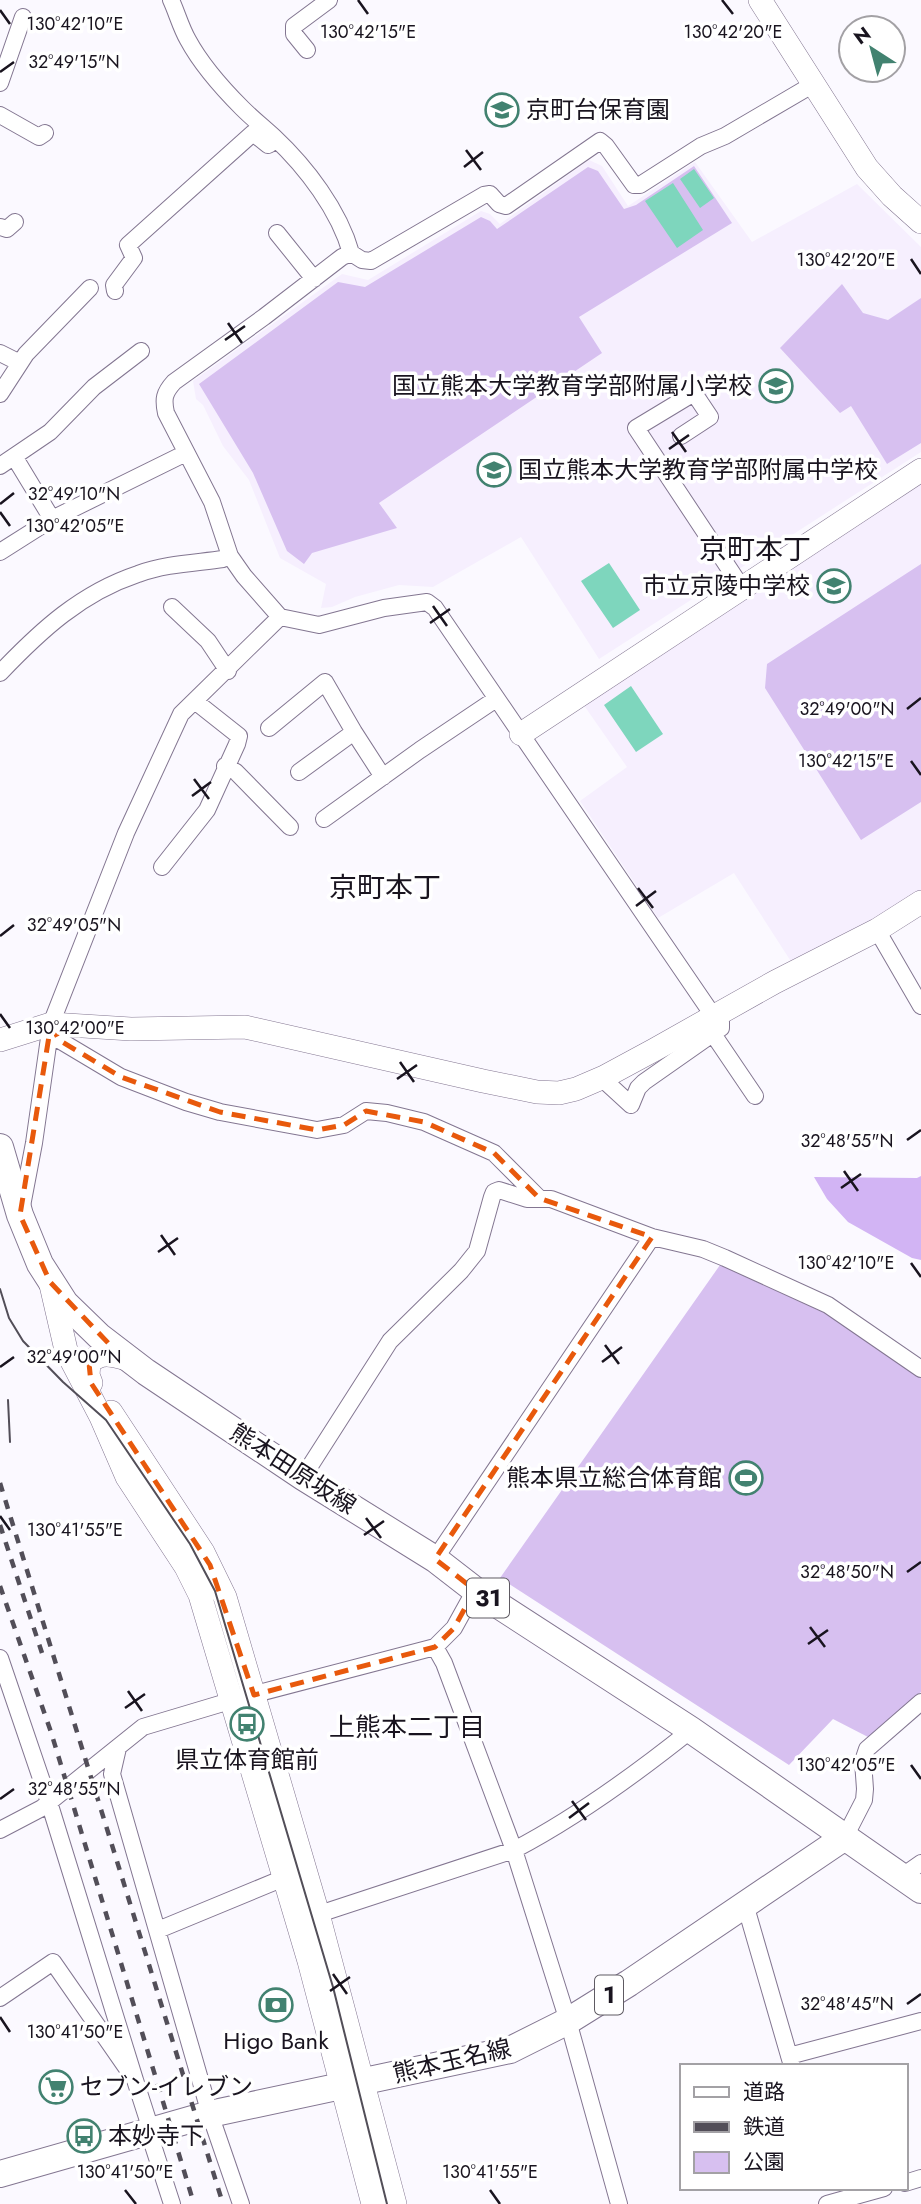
<svg xmlns="http://www.w3.org/2000/svg" width="921" height="2204" viewBox="0 0 921 2204" font-family="Jost,'Noto Sans JP',sans-serif">
<style>
.built{fill:#f6effe}
.green{fill:#d7c0f0}
.forest{fill:#d2b4f4}
.water{fill:#7ed6bd}
.lines{fill:none;stroke-linecap:round;stroke-linejoin:round}
.street-casing{stroke:#837691;stroke-width:18}
.secondary-casing{stroke:#837691;stroke-width:24}
.primary-casing{stroke:#837691;stroke-width:28}
.street{stroke:#fff;stroke-width:16}
.secondary{stroke:#fff;stroke-width:23}
.primary{stroke:#fff;stroke-width:26}
.tram{stroke:#524e58;stroke-width:2}
.rail{stroke:#524e58;stroke-width:4.5;stroke-dasharray:9 9;stroke-linecap:butt}
.marked{fill:none;stroke:#e8590c;stroke-width:5;stroke-dasharray:14 9;stroke-linejoin:round}
.ticks{fill:none;stroke:#19141f;stroke-width:2.5}
.labels{text-anchor:middle;stroke-width:7;stroke-linejoin:round;paint-order:stroke}
.shield{fill:#fff;stroke:#5e5a62;stroke-width:2}
.shield-label{font-size:23px;font-weight:bold;fill:#19141f}
.poi-label{font-size:24px;fill:#19141f;stroke:#fff;text-anchor:start}
.street-label{font-size:24px;fill:#19141f;stroke:#fff}
.neighbourhood-label{font-size:26px;fill:#19141f;stroke:#fff}
.quarter-label{font-size:28px;fill:#19141f;stroke:#fff}
.ticks-label{font-size:18px;text-anchor:middle;fill:#19141f;stroke:#fff;stroke-width:7;stroke-linejoin:round;paint-order:stroke}
</style>
<rect width="100%" height="100%" fill="#fbf9ff"/>
<path class="built" d="M589 160 602 166 628 206 695 162 752 242 857 184 921 247V452L599 659 521 537 433 587 399 585 355 597 332 607 321 608 326 584 280 558 249 480 223 446 203 405 196 399 193 381 342 274 368 280 481 211 490 214 500 224Z
M921 479V890L871 922 792 963 734 873 658 918 580 801 627 767 583 704Z"/>
<path class="green" d="M694 166 732 223 579 317 602 353 379 503 397 528 312 553 304 564 287 551 253 473 199 384 338 282 365 287 481 217 490 221 497 229 588 167 598 171 624 209 636 205Z
M842 284 863 313 888 320 921 298V443L887 464 851 406 840 413 780 348Z
M921 564V802L861 840 765 688 767 664Z
M720 1265 827 1314 921 1378V1692L868 1737 833 1719 789 1765 500 1578Z"/>
<path class="forest" d="M921 1176V1260L912 1258 848 1222 827 1199 814 1177 917 1178Z"/>
<path class="water" d="M694 169 714 198 700 208 680 179Z
M673 183 703 230 677 248 645 201Z
M609 563 640 610 613 628 581 581Z
M631 686 663 734 636 752 604 705Z"/>
<g class="lines">
<defs>
<path id="street" d="M171 0C177 13 181 28 188 40 201 64 222 88 242 108 252 118 263 127 274 137 306 167 339 210 351 253L362 260 371 261 484 195 490 194 499 204 506 206 600 141 606 146 634 185H640L701 146 725 136 812 85
M307 50 294 34V26L329 0
M0 83 23 17
M0 115 39 137 45 133
M0 227 7 229 15 222
M277 233 314 279
M351 253 342 257 264 317 174 382C164 393 163 399 166 413L212 502 230 556 244 576 280 617 319 625 384 608 427 602 435 608 656 932 710 1011 721 1022V1028L644 1082 638 1088 631 1105 607 1083 604 1077
M115 291 114 285 134 258 128 245 253 133 268 145 270 144
M0 353 20 363
M0 394 26 354 90 288
M681 436 710 417 694 393 636 428 742 588
M15 458 52 519
M0 466 50 432 94 387 141 351
M0 552 52 519 186 453
M172 607 208 641 228 671
M0 673C41 630 81 593 138 574 165 564 195 563 223 559L230 556
M269 728 325 682 354 732 383 777
M225 766 236 772 290 827
M299 772 354 732
M324 819 420 750 496 699
M162 867 207 810 237 744 239 736 196 702
M877 930 921 1006
M51 1024 59 1040 121 1077 186 1102 220 1112 317 1130 344 1125 366 1111 387 1113 424 1122 494 1153 539 1198
M713 1034 755 1096
M22 1206 34 1143 51 1024 126 833 181 714 280 617
M303 1477 390 1341 461 1271 477 1251 492 1197 494 1192 499 1190 527 1199H551L652 1237 703 1249 725 1258 828 1305 921 1369
M435 1559 652 1237
M475 1590 454 1628 435 1647 444 1663 514 1850 568 2021 619 2204
M0 1658 49 1802 135 2080
M118 1748 112 1774 210 2114 241 2204
M0 1830 42 1808 143 1727 240 1698 435 1647
M845 1837 864 1800 865 1789 863 1761 867 1749 921 1702
M901 1877 921 1863
M745 1904 792 2066
M310 1917 514 1850C577 1817 636 1774 691 1730
M158 1930 291 1875
M0 1998 53 1962 135 2080 151 2130
M789 2056 921 2021
M148 2130 172 2204
M905 2183 921 2178
M827 2204 884 2188"/>
<path id="secondary" d="M760 0 867 168 892 196 921 222
M521 734 921 470
M0 1040 51 1024 131 1029 245 1027 483 1081 537 1092 559 1093 576 1089 604 1077 654 1050 775 982 877 930 921 902
M51 1285 66 1350 101 1417 127 1477 186 1567 200 1595 309 1961 373 2204
M91 1383 88 1375 89 1363C102 1350 115 1356 131 1360
M111 1412 203 1552 225 1597 318 1914 395 2204"/>
<path id="primary" d="M0 1147 20 1215 40 1264 65 1303 99 1336 146 1372 303 1477 435 1559 475 1590 691 1730 921 1890
M0 2174 210 2114 510 2050 568 2021 629 1983 845 1837"/>
</defs>
<use href="#street" class="street-casing"/>
<use href="#secondary" class="secondary-casing"/>
<use href="#primary" class="primary-casing"/>
<use href="#street" class="street"/>
<use href="#secondary" class="secondary"/>
<use href="#primary" class="primary"/>
<path class="tram" d="M0 1289 9 1318 23 1341 63 1382 106 1420 190 1544 215 1591 333 1987 387 2204
M8 1400 10 1442"/>
<path class="rail" d="M0 1483 223 2204
M0 1525 42 1653
M0 1586 51 1732 194 2204"/>
</g>
<path class="marked" d="M51 1024 59 1040 121 1077 220 1112 317 1130 344 1125 366 1111 424 1122 494 1153 539 1198 652 1237 435 1559 475 1590 454 1628 435 1647 254 1695 210 1565 91 1383 89 1363 112 1347 50 1282 20 1215Z"/>
<path class="ticks" d="M358 0 368 14M722 0 733 14M0 10 10 24M0 72 14 62M466 150 481 170M464 167 483 152M911 259 921 274M228 323 242 343M225 340 245 326M672 432 686 452M669 449 689 435M0 504 14 493M0 512 10 526M433 606 447 626M430 623 450 609M907 709 921 698M911 761 921 775M194 779 209 799M192 796 211 782M638 888 653 908M636 906 656 891M0 936 14 925M0 1014 10 1028M400 1062 414 1082M397 1079 417 1065M907 1140 921 1130M844 1171 858 1191M841 1188 861 1174M161 1235 175 1255M158 1252 178 1238M911 1263 921 1277M605 1345 619 1364M602 1362 622 1347M0 1367 14 1357M0 1516 10 1530M366 1518 381 1538M364 1535 384 1521M907 1572 921 1562M810 1627 825 1647M808 1644 828 1630M128 1691 142 1711M125 1708 145 1694M911 1765 921 1779M0 1799 14 1789M572 1801 586 1820M569 1818 589 1803M333 1974 347 1994M330 1991 350 1977M907 2004 921 1994M0 2017 10 2032M125 2190 136 2204M490 2190 500 2204"/>
<defs>
<symbol id="school-ring" viewBox="-11 -11 22 22"><circle r="9.5" fill="#fff" stroke="#428270" stroke-width="1.5"/><path d="M0-5L7-2L0 1L-7-2ZM-4 1L0 2.5L4 1V4Q0 6-4 4Z" fill="#428270"/></symbol>
<symbol id="stadium-ring" viewBox="-11 -11 22 22"><circle r="9.5" fill="#fff" stroke="#428270" stroke-width="1.5"/><path d="M0-5a6.5 5 0 1 0 0 10a6.5 5 0 1 0 0-10ZM-3.5-1.8h7v3.6h-7Z" fill="#428270"/></symbol>
<symbol id="bus-ring" viewBox="-11 -11 22 22"><circle r="9.5" fill="#fff" stroke="#428270" stroke-width="1.5"/><path d="M-5-6H5V4H4V6H2V4H-2V6H-4V4H-5ZM-3.5-4V0h7V-4ZM-3.5 1.2v1.5H-2V1.2ZM2 1.2v1.5H3.5V1.2Z" fill="#428270"/></symbol>
<symbol id="bank-ring" viewBox="-11 -11 22 22"><circle r="9.5" fill="#fff" stroke="#428270" stroke-width="1.5"/><path d="M-6-4H6V4H-6ZM0-2.3a2.3 2.3 0 1 0 0 4.6a2.3 2.3 0 1 0 0-4.6Z" fill="#428270"/></symbol>
<symbol id="supermarket-ring" viewBox="-11 -11 22 22"><circle r="9.5" fill="#fff" stroke="#428270" stroke-width="1.5"/><path d="M-6-5.5h2.5l.6 2H6L4.5 2H-2.5L-4.4-4H-6ZM-1.5 3.2a1.3 1.3 0 1 0 .1 0ZM3 3.2a1.3 1.3 0 1 0 .1 0Z" fill="#428270"/></symbol>
</defs>
<g fill-rule="evenodd">
<use href="#school-ring" x="483" y="91" width="38" height="38"/>
<use href="#school-ring" x="757" y="367" width="38" height="38"/>
<use href="#school-ring" x="475" y="451" width="38" height="38"/>
<use href="#school-ring" x="815" y="567" width="38" height="38"/>
<use href="#stadium-ring" x="727" y="1459" width="38" height="38"/>
<use href="#bus-ring" x="228" y="1705" width="38" height="38"/>
<use href="#bank-ring" x="257" y="1986" width="38" height="38"/>
<use href="#supermarket-ring" x="37" y="2068" width="38" height="38"/>
<use href="#bus-ring" x="65" y="2117" width="38" height="38"/>
</g>
<g class="labels">
<g class="shield">
<rect x="467" y="1578.5" width="42" height="39" rx="5"/>
<rect x="595" y="1975.5" width="28" height="39" rx="5"/>
</g>
<g class="shield-label">
<text x="488" y="1606">31</text>
<text x="609" y="2003">1</text>
</g>
<g class="poi-label">
<text x="526" y="118">京町台保育園</text>
<text x="752" y="394" text-anchor="end">国立熊本大学教育学部附属小学校</text>
<text x="518" y="478">国立熊本大学教育学部附属中学校</text>
<text x="810" y="594" text-anchor="end">市立京陵中学校</text>
<text x="722" y="1486" text-anchor="end">熊本県立総合体育館</text>
<text x="247" y="1768" text-anchor="middle">県立体育館前</text>
<text x="276" y="2049" text-anchor="middle">Higo Bank</text>
<text x="80" y="2095">セブン-イレブン</text>
<text x="108" y="2144">本妙寺下</text>
</g>
<g class="street-label">
<text transform="translate(293 1469) rotate(33)" y="8">熊本田原坂線</text>
<text transform="translate(452 2061) rotate(-13)" y="8">熊本玉名線</text>
</g>
<g class="neighbourhood-label">
<text x="407" y="1736">上熊本二丁目</text>
</g>
<g class="quarter-label">
<text x="755" y="559">京町本丁</text>
<text x="385" y="897">京町本丁</text>
</g>
</g>
<g class="ticks-label">
<text x="75" y="30">130°42'10"E</text>
<text x="368" y="38">130°42'15"E</text>
<text x="733" y="38">130°42'20"E</text>
<text x="74" y="68">32°49'15"N</text>
<text x="846" y="266">130°42'20"E</text>
<text x="74" y="500">32°49'10"N</text>
<text x="75" y="532">130°42'05"E</text>
<text x="847" y="715">32°49'00"N</text>
<text x="846" y="767">130°42'15"E</text>
<text x="74" y="931">32°49'05"N</text>
<text x="75" y="1034">130°42'00"E</text>
<text x="847" y="1147">32°48'55"N</text>
<text x="846" y="1269">130°42'10"E</text>
<text x="74" y="1363">32°49'00"N</text>
<text x="75" y="1536">130°41'55"E</text>
<text x="847" y="1578">32°48'50"N</text>
<text x="846" y="1771">130°42'05"E</text>
<text x="74" y="1795">32°48'55"N</text>
<text x="847" y="2010">32°48'45"N</text>
<text x="75" y="2038">130°41'50"E</text>
<text x="125" y="2178">130°41'50"E</text>
<text x="490" y="2178">130°41'55"E</text>
</g>
<rect x="680" y="2064" width="228" height="126" fill="#ffffff" stroke="#a3a1a5" stroke-width="2"/>
<rect x="694" y="2087" width="35" height="10" fill="#ffffff" stroke="#a3a1a5" stroke-width="2"/>
<text x="743" y="2099" font-size="21" fill="#19141f">道路</text>
<rect x="694" y="2122" width="35" height="10" fill="#524e58" stroke="#a3a1a5" stroke-width="2"/>
<text x="743" y="2134" font-size="21" fill="#19141f">鉄道</text>
<rect x="694" y="2152" width="35" height="21" fill="#d7c0f0" stroke="#a3a1a5" stroke-width="2"/>
<text x="743" y="2169" font-size="21" fill="#19141f">公園</text>
<g transform="translate(872 49) rotate(324)"><circle r="33" fill="#ffffff" stroke="#a3a1a5" stroke-width="2"/>
<path d="M0-5L12 26L0 18L-12 26Z" fill="#428270"/>
<text y="-10" font-size="19" font-weight="bold" text-anchor="middle" fill="#19141f">N</text>
</g>
</svg>
